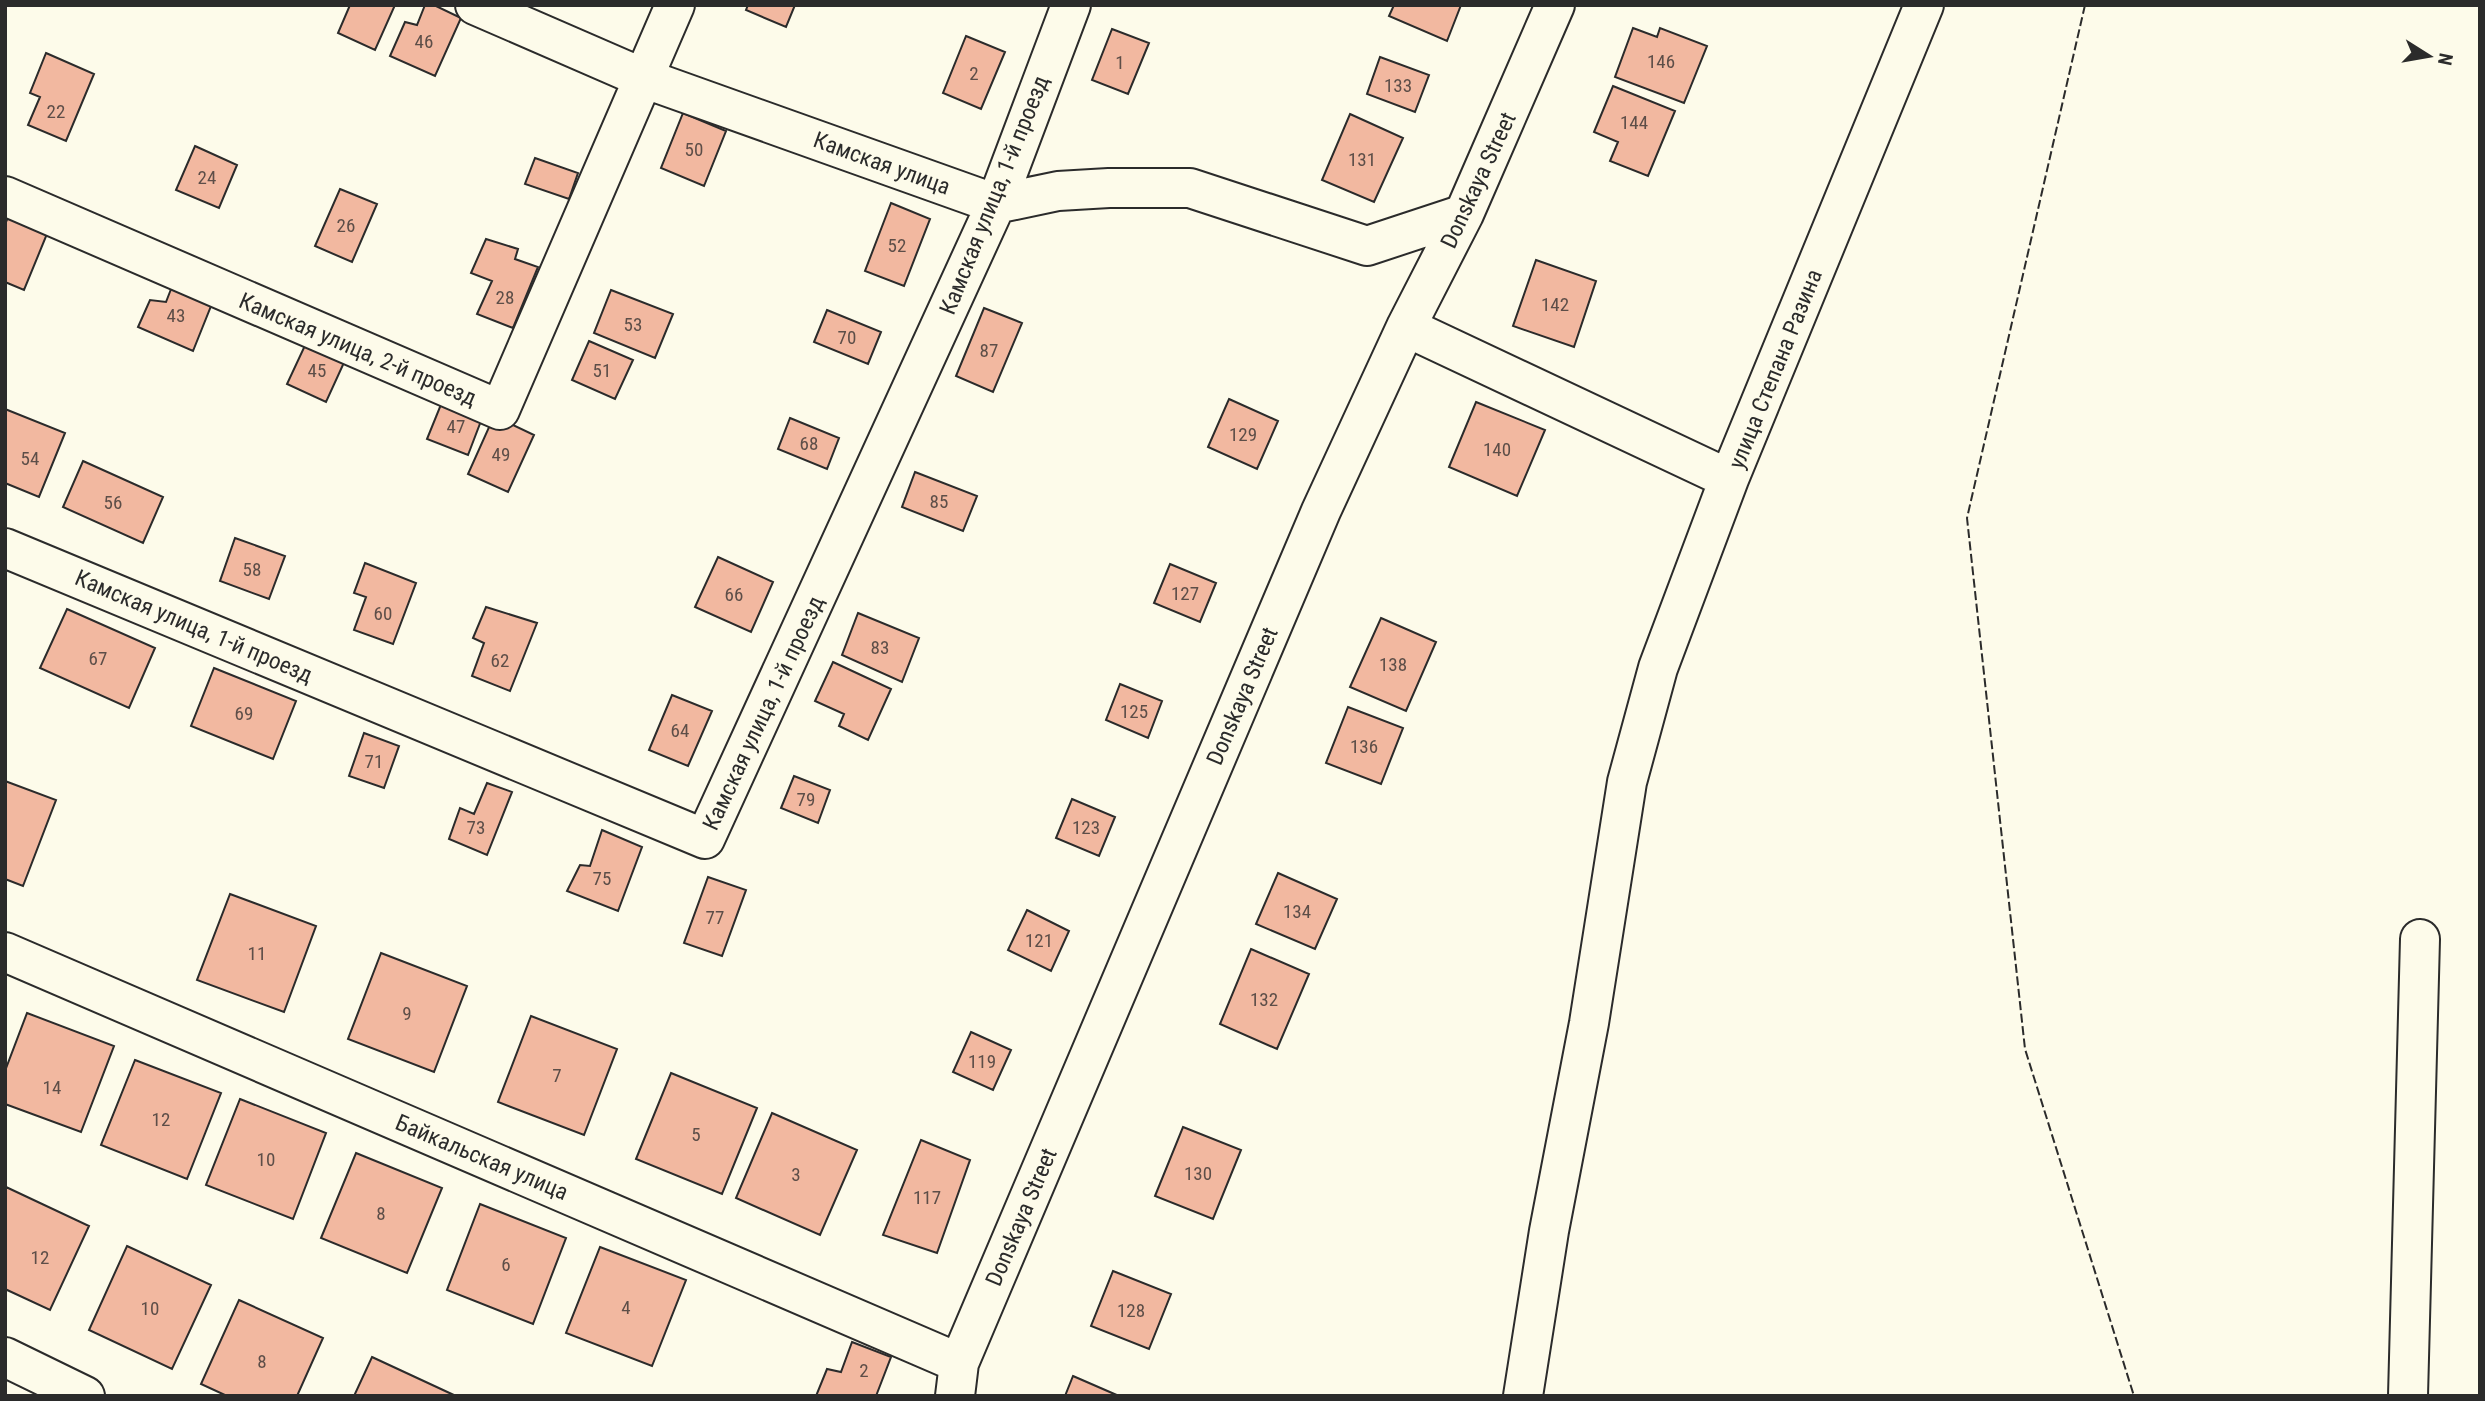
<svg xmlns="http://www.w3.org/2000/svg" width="2485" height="1401" viewBox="0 0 2485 1401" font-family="'Roboto Condensed',sans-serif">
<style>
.building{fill:#f2b8a0;stroke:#2b2b2b;stroke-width:2}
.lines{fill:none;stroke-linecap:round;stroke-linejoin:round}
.minor-casing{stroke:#2b2b2b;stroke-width:42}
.minor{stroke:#fdfbea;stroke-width:38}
.fence{stroke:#2b2b2b;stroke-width:2;stroke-dasharray:9 3.5;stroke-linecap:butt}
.labels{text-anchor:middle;stroke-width:5;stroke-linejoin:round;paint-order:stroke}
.number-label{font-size:19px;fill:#5d4e48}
.street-label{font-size:23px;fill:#2b2b2b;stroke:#fdfbea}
</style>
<rect width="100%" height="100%" fill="#fdfbea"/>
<path class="building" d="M350 5H395L375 50 338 33Z
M425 5H434L461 18 435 76 390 56 405 22 417 25Z
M748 5H795L786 27 746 10Z
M1394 5H1461L1447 41 1389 16Z
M1633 28 1657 37 1660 28 1707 46 1684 103 1615 77Z
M1112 29 1149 43 1128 94 1092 80Z
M966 36 1005 52 981 109 943 93Z
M46 53 94 74 66 141 28 125 40 97 30 93Z
M1380 57 1429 75 1415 112 1367 94Z
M1613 86 1675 111 1648 176 1610 161 1618 142 1594 132Z
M683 113 726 131 704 186 661 168Z
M1350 114 1403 138 1374 202 1322 180Z
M195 146 237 165 219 208 176 190Z
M535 158 578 173 569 199 525 184Z
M340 189 377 204 352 262 315 246Z
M891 203 930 219 904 286 865 271Z
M10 213 49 229 24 290 5 282V224Z
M486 239 518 249 515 259 538 267 513 328 477 314 492 281 471 273Z
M1536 260 1596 281 1574 347 1513 326Z
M173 284 213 301 193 351 138 327 150 300 166 302Z
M611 290 673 314 655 358 594 333Z
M984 308 1022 323 993 392 956 376Z
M827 310 881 332 868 364 814 342Z
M308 339 347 356 326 402 287 384Z
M589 341 633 360 615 399 572 380Z
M444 397 484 413 468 455 427 439Z
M1229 399 1278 421 1257 469 1208 447Z
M1476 402 1545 430 1517 496 1449 467Z
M5 409 65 433 39 497 5 483Z
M494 416 534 435 508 492 468 474Z
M790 418 839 438 827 469 778 449Z
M83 461 163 497 143 543 63 507Z
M915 472 977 496 963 531 902 507Z
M235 538 285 556 269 599 220 581Z
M718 557 773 582 751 632 695 607Z
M365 563 416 583 393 644 354 630 366 597 354 593Z
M1170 564 1216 583 1200 622 1154 603Z
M486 607 537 623 510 691 472 676 484 643 473 638Z
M67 609 155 648 129 708 40 668Z
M858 613 919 638 902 682 842 655Z
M1381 618 1436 642 1406 711 1350 687Z
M833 662 891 689 868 740 839 726 844 714 815 701Z
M214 668 296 701 273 759 191 726Z
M1120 684 1162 701 1148 738 1106 720Z
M672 695 712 711 688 766 649 750Z
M1348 707 1403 728 1381 784 1326 763Z
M364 733 399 746 384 788 349 776Z
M794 776 830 790 818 823 781 808Z
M5 781 56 800 23 886 5 879Z
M487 783 512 792 487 855 449 839 460 808 474 814Z
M1072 799 1115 817 1099 856 1056 838Z
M602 830 642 847 618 911 567 891 580 865 590 866Z
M1278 873 1337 899 1315 949 1256 924Z
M708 877 746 890 722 956 684 943Z
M230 894 316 926 284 1012 197 980Z
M1027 910 1069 931 1051 971 1008 950Z
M1251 949 1309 974 1277 1049 1220 1024Z
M381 953 467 986 434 1072 348 1039Z
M27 1013 114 1046 81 1132 5 1104V1071Z
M531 1016 617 1049 584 1135 498 1102Z
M971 1032 1011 1050 993 1090 953 1072Z
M135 1060 221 1093 187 1179 101 1145Z
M671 1073 757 1108 722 1194 636 1159Z
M240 1099 326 1133 293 1219 206 1185Z
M772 1113 857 1150 820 1235 736 1198Z
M1183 1127 1241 1150 1213 1219 1155 1196Z
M921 1140 970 1160 937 1253 883 1235Z
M356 1153 442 1188 407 1273 321 1238Z
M6 1187 89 1226 50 1310 5 1289Z
M480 1204 566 1238 533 1324 447 1290Z
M127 1246 211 1285 172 1369 89 1330Z
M600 1247 686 1280 652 1366 566 1333Z
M1113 1271 1171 1294 1149 1349 1091 1326Z
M239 1300 323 1338 297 1396H227L201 1384Z
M852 1342 891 1357 876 1396H816L827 1369 841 1372Z
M372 1357 456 1396H354Z
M1073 1376 1119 1396H1065Z"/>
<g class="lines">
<defs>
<path id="minor" d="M475 5 643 78 996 204 1058 191 1109 188H1190L1367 246 1464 214
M5 196 500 410 675 5
M1406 327 1729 479 1924 5
M5 548 705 839 996 204 1071 5
M5 952 959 1363
M5 1357 85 1396
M955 1396 959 1363 1321 511 1406 327 1464 214 1555 5
M1523 1396 1549 1231 1589 1023 1627 782 1658 668 1729 479
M2408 1396 2420 939"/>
</defs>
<use href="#minor" class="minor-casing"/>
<use href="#minor" class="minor"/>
<path class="fence" d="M2085 5 1967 518 2025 1049 2134 1396"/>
</g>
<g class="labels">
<g class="number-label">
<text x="424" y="48">46</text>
<text x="1661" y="68">146</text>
<text x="1120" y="69">1</text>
<text x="974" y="80">2</text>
<text x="1398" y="92">133</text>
<text x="56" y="118">22</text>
<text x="1634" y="129">144</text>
<text x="694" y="156">50</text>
<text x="1362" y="166">131</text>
<text x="207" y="184">24</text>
<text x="346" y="232">26</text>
<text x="897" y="252">52</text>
<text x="505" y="304">28</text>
<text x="1555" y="311">142</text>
<text x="176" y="322">43</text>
<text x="633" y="331">53</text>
<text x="847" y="344">70</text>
<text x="989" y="357">87</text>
<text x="317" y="377">45</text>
<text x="602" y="377">51</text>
<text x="456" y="433">47</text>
<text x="1243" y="441">129</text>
<text x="809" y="450">68</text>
<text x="1497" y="456">140</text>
<text x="501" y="461">49</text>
<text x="30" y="465">54</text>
<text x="939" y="508">85</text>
<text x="113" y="509">56</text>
<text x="252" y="576">58</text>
<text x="1185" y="600">127</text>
<text x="734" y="601">66</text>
<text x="383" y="620">60</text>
<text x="880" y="654">83</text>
<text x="98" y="665">67</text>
<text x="500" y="667">62</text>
<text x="1393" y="671">138</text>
<text x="1134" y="718">125</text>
<text x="244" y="720">69</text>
<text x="680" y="737">64</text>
<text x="1364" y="753">136</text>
<text x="374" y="768">71</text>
<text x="806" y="806">79</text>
<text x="476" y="834">73</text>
<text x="1086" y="834">123</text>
<text x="602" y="885">75</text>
<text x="1297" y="918">134</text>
<text x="715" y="924">77</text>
<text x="1039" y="947">121</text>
<text x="257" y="960">11</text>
<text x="1264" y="1006">132</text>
<text x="407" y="1020">9</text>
<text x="982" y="1068">119</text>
<text x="557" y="1082">7</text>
<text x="52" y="1094">14</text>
<text x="161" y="1126">12</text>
<text x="696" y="1141">5</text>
<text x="266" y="1166">10</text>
<text x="1198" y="1180">130</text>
<text x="796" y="1181">3</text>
<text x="927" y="1204">117</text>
<text x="381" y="1220">8</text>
<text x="40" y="1264">12</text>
<text x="506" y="1271">6</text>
<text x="626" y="1314">4</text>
<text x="150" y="1315">10</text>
<text x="1131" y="1317">128</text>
<text x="262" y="1368">8</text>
<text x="864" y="1377">2</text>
</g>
<g class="street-label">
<text transform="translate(882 163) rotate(20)" y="8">Камская улица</text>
<text transform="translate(1478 180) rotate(-65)" y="8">Donskaya Street</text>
<text transform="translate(994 195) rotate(-68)" y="8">Камская улица, 1-й проезд</text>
<text transform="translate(358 349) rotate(23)" y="8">Камская улица, 2-й проезд</text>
<text transform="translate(1775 369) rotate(-68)" y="8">улица Степана Разина</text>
<text transform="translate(194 626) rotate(23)" y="8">Камская улица, 1-й проезд</text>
<text transform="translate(1242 696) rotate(-67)" y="8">Donskaya Street</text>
<text transform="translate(763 713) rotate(-65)" y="8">Камская улица, 1-й проезд</text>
<text transform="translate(482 1157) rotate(23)" y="8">Байкальская улица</text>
<text transform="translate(1021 1217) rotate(-67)" y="8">Donskaya Street</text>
</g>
</g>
<rect width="2485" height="1401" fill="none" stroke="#2b2b2b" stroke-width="14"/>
<g transform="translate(2429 56) rotate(101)" stroke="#fdfbea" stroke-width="5" paint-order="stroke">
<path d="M0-5L12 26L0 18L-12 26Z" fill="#2b2b2b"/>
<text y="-10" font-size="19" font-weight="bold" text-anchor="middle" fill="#2b2b2b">N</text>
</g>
</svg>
